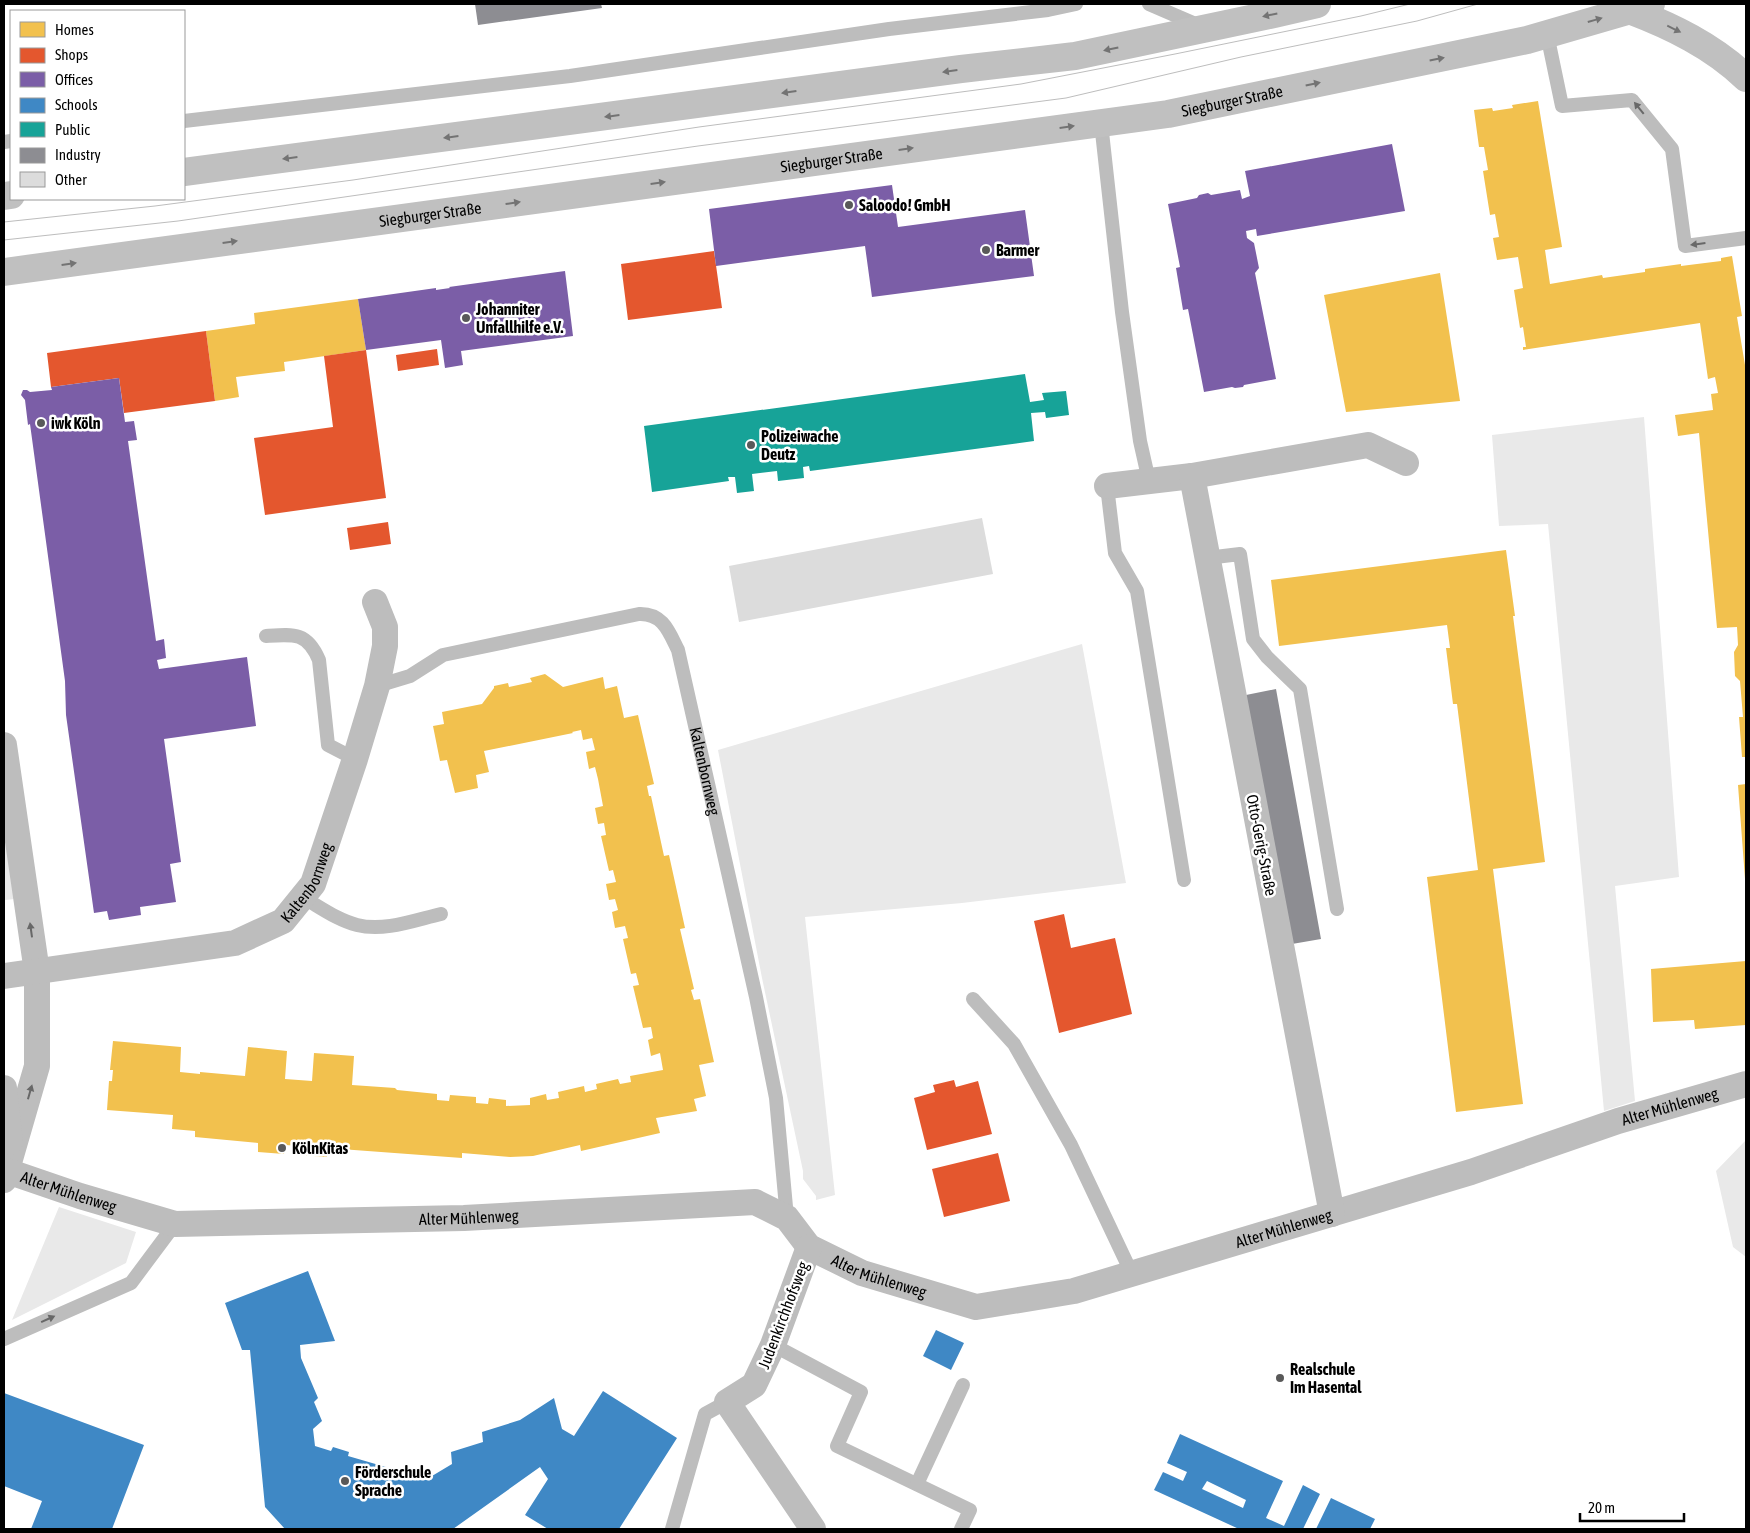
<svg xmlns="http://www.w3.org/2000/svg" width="1750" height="1533" viewBox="0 0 1750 1533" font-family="'Asap Condensed',sans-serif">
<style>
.green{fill:#e9e9e9}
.homes{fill:#f2c14e}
.shops{fill:#e4572e}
.offices{fill:#7b5ea7}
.schools{fill:#3f88c5;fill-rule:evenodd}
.public{fill:#17a398}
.industry{fill:#8d8d92}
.building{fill:#dcdcdc}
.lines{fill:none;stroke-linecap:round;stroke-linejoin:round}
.service{stroke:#bdbdbd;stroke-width:14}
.minor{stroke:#bdbdbd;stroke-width:26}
.secondary{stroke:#c0c0c0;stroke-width:28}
.tram{stroke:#bdbdbd;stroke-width:1}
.oneway{fill:#737373}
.oneway2{fill:#686868}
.poi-dot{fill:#595959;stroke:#fff;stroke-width:2}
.labels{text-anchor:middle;stroke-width:5;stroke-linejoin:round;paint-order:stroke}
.street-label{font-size:16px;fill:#000;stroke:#fff}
.poi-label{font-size:16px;font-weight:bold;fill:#000;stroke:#fff;text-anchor:start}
</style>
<rect width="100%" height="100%" fill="#fff"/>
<path class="green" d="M1644 417 1679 877 1615 886 1635 1101 1604 1111 1548 524 1499 526 1492 435Z
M1082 644 1126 883 962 903 805 917 835 1195 816 1200V1196L803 1179V1171L762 978 718 750Z
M4 812 15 899 5 900 4 892Z
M1746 1140V1257L1733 1247 1716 1171Z
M59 1207 136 1232 126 1263 12 1320Z"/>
<path class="homes" d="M1538 101 1562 247 1545 250 1550 284 1602 275 1603 278 1645 272V269L1681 264V266L1721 261V258L1732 256 1742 316 1737 317 1746 371V757H1742L1739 717H1743L1740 681 1735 676 1734 652 1738 645 1737 627 1717 628 1699 433 1678 436 1675 415 1713 410 1711 394 1718 393 1715 377 1708 379 1700 323 1523 350V347H1526L1523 327 1520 328 1514 290 1523 288 1518 257 1497 260 1493 238 1499 237 1495 214 1490 215 1483 171 1488 170 1484 147H1479L1474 110 1492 108 1493 111 1513 108 1512 105Z
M1440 273 1460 401 1346 412 1324 295Z
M358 299 366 350 284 362 285 371 236 377 239 397 215 401 206 331 255 324 254 313Z
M1506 550 1515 616H1513L1545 862 1493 869 1523 1104 1456 1112 1427 877 1478 870 1457 704H1453L1446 648H1450L1447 625 1279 646 1271 580Z
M545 674 563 687 603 677 605 689 617 686 624 718 638 715 654 784 647 786 649 796H651L664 856 669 855 685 928 680 929 694 989 691 990 694 1000 700 999 714 1062 699 1065 706 1096 694 1099 697 1111 656 1118 660 1133 581 1151 580 1145 533 1156 510 1157 462 1153V1158L327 1148V1157L300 1155 301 1146 285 1145 284 1154 258 1152V1143L195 1137V1131L172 1129 173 1115 107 1110 109 1081H112L113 1070H110L113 1041 181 1047 180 1072 200 1074V1072L245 1076 248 1047 287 1051 285 1079 312 1081 314 1053 354 1056 352 1085 395 1088 397 1090 437 1094V1100L449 1101 450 1095 476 1097V1103L488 1104 489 1098 506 1100V1106L530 1105V1098L546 1094 547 1100 559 1098 558 1092 584 1086 585 1092 597 1089 596 1084 618 1079 620 1084 631 1082 630 1076 663 1070 660 1053 651 1056 648 1040 653 1038 651 1027 643 1028 633 986 639 985 636 973 631 974 623 939 628 938 625 926 615 928 612 912 618 910 615 899 609 900 606 884 616 882 613 870 609 871 601 836 606 835 604 823 598 824 595 808 603 806 598 779 595 767 589 769 586 752 595 750 592 738 583 740 581 730 572 732 573 733 484 751 489 772 476 775 478 788 455 793 447 760 440 761 433 726 444 724 442 712 482 704 494 688V686L508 683 509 687 532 682 530 678Z
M1746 784V879H1745L1738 785Z
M1746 961V1025L1695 1029 1694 1020 1653 1022 1651 969Z"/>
<path class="shops" d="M714 251 722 308 628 320 621 264Z
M206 331 215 401 124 413 119 378 51 387 47 353Z
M437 349 439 365 398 371 396 355Z
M366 350 386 498 265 515 254 438 333 427 324 356Z
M388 522 391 544 350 550 347 528Z
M1064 914 1071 948 1115 938 1132 1014 1059 1033 1034 921Z
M954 1080 956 1087 978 1081 992 1134 927 1150 914 1098 935 1092 933 1085Z
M998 1153 1010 1201 944 1217 932 1169Z"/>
<path class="offices" d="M1392 144 1405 211 1257 236 1256 229 1246 231 1247 238 1254 243 1259 268 1255 273 1276 379 1244 385 1243 387 1235 388 1232 387 1204 392 1188 309 1183 310 1176 268 1180 267 1168 204 1197 198 1199 195 1208 193 1211 195 1240 190 1242 199 1250 196 1245 171Z
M892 185 898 227 1025 210 1034 276 872 297 865 246 716 266 709 209Z
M565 271 573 336 461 351 463 365 445 368 441 340 366 350 358 299 436 288V290L450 288 449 287Z
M119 378 125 422 134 421 137 440 128 441 156 641 164 639 166 658 157 660 159 669 247 657 256 726 164 739 181 862 170 864 176 902 140 907 141 915 109 920 107 911 94 913 66 715 65 681 30 424 28 425 25 400 21 395 23 390H27L30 392 52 390 51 387Z"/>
<path class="schools" d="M308 1271 335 1341 300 1345 301 1358 318 1398 314 1402 322 1421 313 1429 315 1446 331 1451 333 1447 349 1452 348 1456 427 1479 452 1464 451 1452 483 1442 482 1432 520 1420 554 1398 562 1429 574 1436 603 1391 677 1438 619 1529H548L525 1515 548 1479 540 1467 453 1529H285L265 1507 250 1350H242L225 1303Z
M936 1330 964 1343 951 1370 923 1356Z
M4 1393 144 1445 112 1529H31L42 1501 4 1486Z
M1180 1434 1283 1481 1266 1518 1284 1526 1303 1485 1320 1494 1303 1529H1239L1154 1490 1163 1472 1183 1481 1187 1472 1167 1463ZM1207 1481 1246 1500 1243 1508 1202 1489Z
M1331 1498 1375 1519 1370 1529H1316Z"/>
<path class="public" d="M1025 374 1030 402 1044 400 1042 393 1066 391 1069 415 1046 418 1045 412 1031 413 1034 441 810 471 809 466 803 467 804 478 778 481 777 471 752 474 754 491 737 493 735 477H728L729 481 652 492 644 426Z"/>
<path class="industry" d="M475 4H601L602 8 478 25Z
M1276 689 1321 939 1292 944 1246 695Z"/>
<path class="building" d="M982 518 993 574 739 622 729 566Z"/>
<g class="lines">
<g class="service">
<path d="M1149 4 1200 26"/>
<path d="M1547 34 1562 106 1632 100 1672 149 1685 246 1746 238"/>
<path d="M184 121 570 76 889 29 1048 10 1076 4"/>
<path d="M1101 123 1122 312 1140 441 1149 481"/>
<path d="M4 142 11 141"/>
<path d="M1107 486 1115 553 1137 591 1184 880"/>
<path d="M1207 558 1240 554 1253 639 1267 657 1300 689 1337 909"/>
<path d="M266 636C294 634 307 632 319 660L328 745 355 759"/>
<path id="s1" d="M377 686 410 676 443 655 639 614C663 613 669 632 678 650L756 997 776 1098 787 1218"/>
<path d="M302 897C320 907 337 920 357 925 384 932 415 920 441 914"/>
<path d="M973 999 1014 1044 1071 1145 1132 1274"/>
<path d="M4 1339 131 1283 175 1224"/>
<path d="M773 1345 861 1392 837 1446 970 1510 961 1529"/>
<path d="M917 1484 963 1385"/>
<path d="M672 1529 705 1414 727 1402"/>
</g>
<g class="minor">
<path d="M1107 486 1192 476"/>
<path d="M4 745 37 972V1066L4 1180"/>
<path id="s2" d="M4 976 235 943 283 921 313 884 355 759 377 686 385 646V627L375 602"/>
<path d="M4 1088 10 1142"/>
<path id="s3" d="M7 1171 80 1196 175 1224 464 1218 755 1202 787 1218 809 1247 862 1273 976 1307 1074 1291 1471 1172 1618 1121 1746 1084"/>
<path d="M1332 1214 1192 476 1368 445 1406 463"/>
<path d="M809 1247 773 1345 754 1385 727 1402 813 1529"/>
</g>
<g class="secondary">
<path d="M1629 10C1671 26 1713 46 1746 78"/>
<path d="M184 172 961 69 1075 56 1274 14 1317 4"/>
<path d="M4 196 11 195"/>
<path id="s4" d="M4 272 1168 114 1527 40 1651 4"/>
</g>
<path class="tram" d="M4 222 155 206 353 180 699 127 1021 84 1175 54 1361 16 1410 4
M4 240 178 221 698 146 1066 98 1241 57 1417 21 1478 4"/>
</g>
<defs><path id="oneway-solid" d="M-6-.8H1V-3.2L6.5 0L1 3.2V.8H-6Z" transform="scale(1.25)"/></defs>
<g class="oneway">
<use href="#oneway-solid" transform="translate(1270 15) rotate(168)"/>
<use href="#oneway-solid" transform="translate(1595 20) rotate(-16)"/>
<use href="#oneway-solid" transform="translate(1674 29) rotate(26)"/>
<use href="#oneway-solid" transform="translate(1111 49) rotate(168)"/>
<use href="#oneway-solid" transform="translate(1437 59) rotate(-11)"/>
<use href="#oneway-solid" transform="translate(950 71) rotate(172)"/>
<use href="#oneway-solid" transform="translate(1313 84) rotate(-12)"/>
<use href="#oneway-solid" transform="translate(789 92) rotate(172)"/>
<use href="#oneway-solid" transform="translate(612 116) rotate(173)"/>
<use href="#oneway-solid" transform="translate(1067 127) rotate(-8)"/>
<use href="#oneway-solid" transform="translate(451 137) rotate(173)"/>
<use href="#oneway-solid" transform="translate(906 149) rotate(-8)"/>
<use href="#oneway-solid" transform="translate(290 158) rotate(173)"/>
<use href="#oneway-solid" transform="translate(658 183) rotate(-8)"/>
<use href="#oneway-solid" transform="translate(513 203) rotate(-8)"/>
<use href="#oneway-solid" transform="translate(230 242) rotate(-8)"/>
<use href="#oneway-solid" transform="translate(69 264) rotate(-8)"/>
</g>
<g class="oneway2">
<use href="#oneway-solid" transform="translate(1639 108) rotate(-129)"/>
<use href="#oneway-solid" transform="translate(1698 244) rotate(173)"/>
<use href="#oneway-solid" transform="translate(31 930) rotate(-98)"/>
<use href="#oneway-solid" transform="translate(30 1092) rotate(-74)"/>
<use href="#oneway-solid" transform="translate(48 1319) rotate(-24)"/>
</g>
<g class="poi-dot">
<circle cx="849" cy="205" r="5"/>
<circle cx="986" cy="250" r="5"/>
<circle cx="466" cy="318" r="5"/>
<circle cx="41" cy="423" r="5"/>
<circle cx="751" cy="445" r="5"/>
<circle cx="282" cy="1148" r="5"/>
<circle cx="1280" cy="1378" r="5"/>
<circle cx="345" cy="1481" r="5"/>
</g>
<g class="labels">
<g class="street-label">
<text dy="6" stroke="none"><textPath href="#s4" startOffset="1240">Siegburger Straße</textPath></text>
<text dy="6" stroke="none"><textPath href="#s4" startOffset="835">Siegburger Straße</textPath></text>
<text dy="6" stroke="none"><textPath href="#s4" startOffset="430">Siegburger Straße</textPath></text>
<text dy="6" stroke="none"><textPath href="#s1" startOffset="455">Kaltenbornweg</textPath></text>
<text transform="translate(1262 845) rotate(79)" y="6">Otto-Gerig-Straße</text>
<text dy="6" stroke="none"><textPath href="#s2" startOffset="332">Kaltenbornweg</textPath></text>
<text dy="6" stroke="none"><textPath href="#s3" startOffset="1730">Alter Mühlenweg</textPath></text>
<text dy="6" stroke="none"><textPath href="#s3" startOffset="65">Alter Mühlenweg</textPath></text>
<text dy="6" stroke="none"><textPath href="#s3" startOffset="470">Alter Mühlenweg</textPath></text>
<text dy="6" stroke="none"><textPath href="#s3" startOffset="1325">Alter Mühlenweg</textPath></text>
<text dy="6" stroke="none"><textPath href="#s3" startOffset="905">Alter Mühlenweg</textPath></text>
<text transform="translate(783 1315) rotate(-69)" y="6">Judenkirchhofsweg</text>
</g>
<g class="poi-label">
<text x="859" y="211">Saloodo! GmbH</text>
<text x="996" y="256">Barmer</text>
<text x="476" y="315">Johanniter<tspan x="476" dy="18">Unfallhilfe e.V.</tspan></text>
<text x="51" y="429">iwk Köln</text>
<text x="761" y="442">Polizeiwache<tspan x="761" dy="18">Deutz</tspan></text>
<text x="292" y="1154">KölnKitas</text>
<text x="1290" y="1375">Realschule<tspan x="1290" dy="18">Im Hasental</tspan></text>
<text x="355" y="1478">Förderschule<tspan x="355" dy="18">Sprache</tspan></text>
</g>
</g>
<rect width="1750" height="1533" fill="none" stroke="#000000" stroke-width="10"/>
<rect x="10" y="10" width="175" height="190" fill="#ffffff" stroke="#999999"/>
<rect x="20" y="22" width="25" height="15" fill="#f2c14e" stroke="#999999"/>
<text x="55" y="35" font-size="15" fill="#000000">Homes</text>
<rect x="20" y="48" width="25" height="15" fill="#e4572e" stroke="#999999"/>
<text x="55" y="60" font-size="15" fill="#000000">Shops</text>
<rect x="20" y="72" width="25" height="15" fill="#7b5ea7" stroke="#999999"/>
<text x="55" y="85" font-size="15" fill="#000000">Offices</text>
<rect x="20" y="98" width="25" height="15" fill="#3f88c5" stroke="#999999"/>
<text x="55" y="110" font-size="15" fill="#000000">Schools</text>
<rect x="20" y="122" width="25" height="15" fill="#17a398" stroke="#999999"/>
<text x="55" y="135" font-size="15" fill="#000000">Public</text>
<rect x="20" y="148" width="25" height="15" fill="#8d8d92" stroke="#999999"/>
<text x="55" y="160" font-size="15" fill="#000000">Industry</text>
<rect x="20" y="172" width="25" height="15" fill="#dcdcdc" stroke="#999999"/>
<text x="55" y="185" font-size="15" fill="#000000">Other</text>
<path d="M1580 1513v8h104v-8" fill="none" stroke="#000000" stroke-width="2.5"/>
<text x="1588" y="1513" font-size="15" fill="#000000" stroke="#ffffff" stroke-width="4" paint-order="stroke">20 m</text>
</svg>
